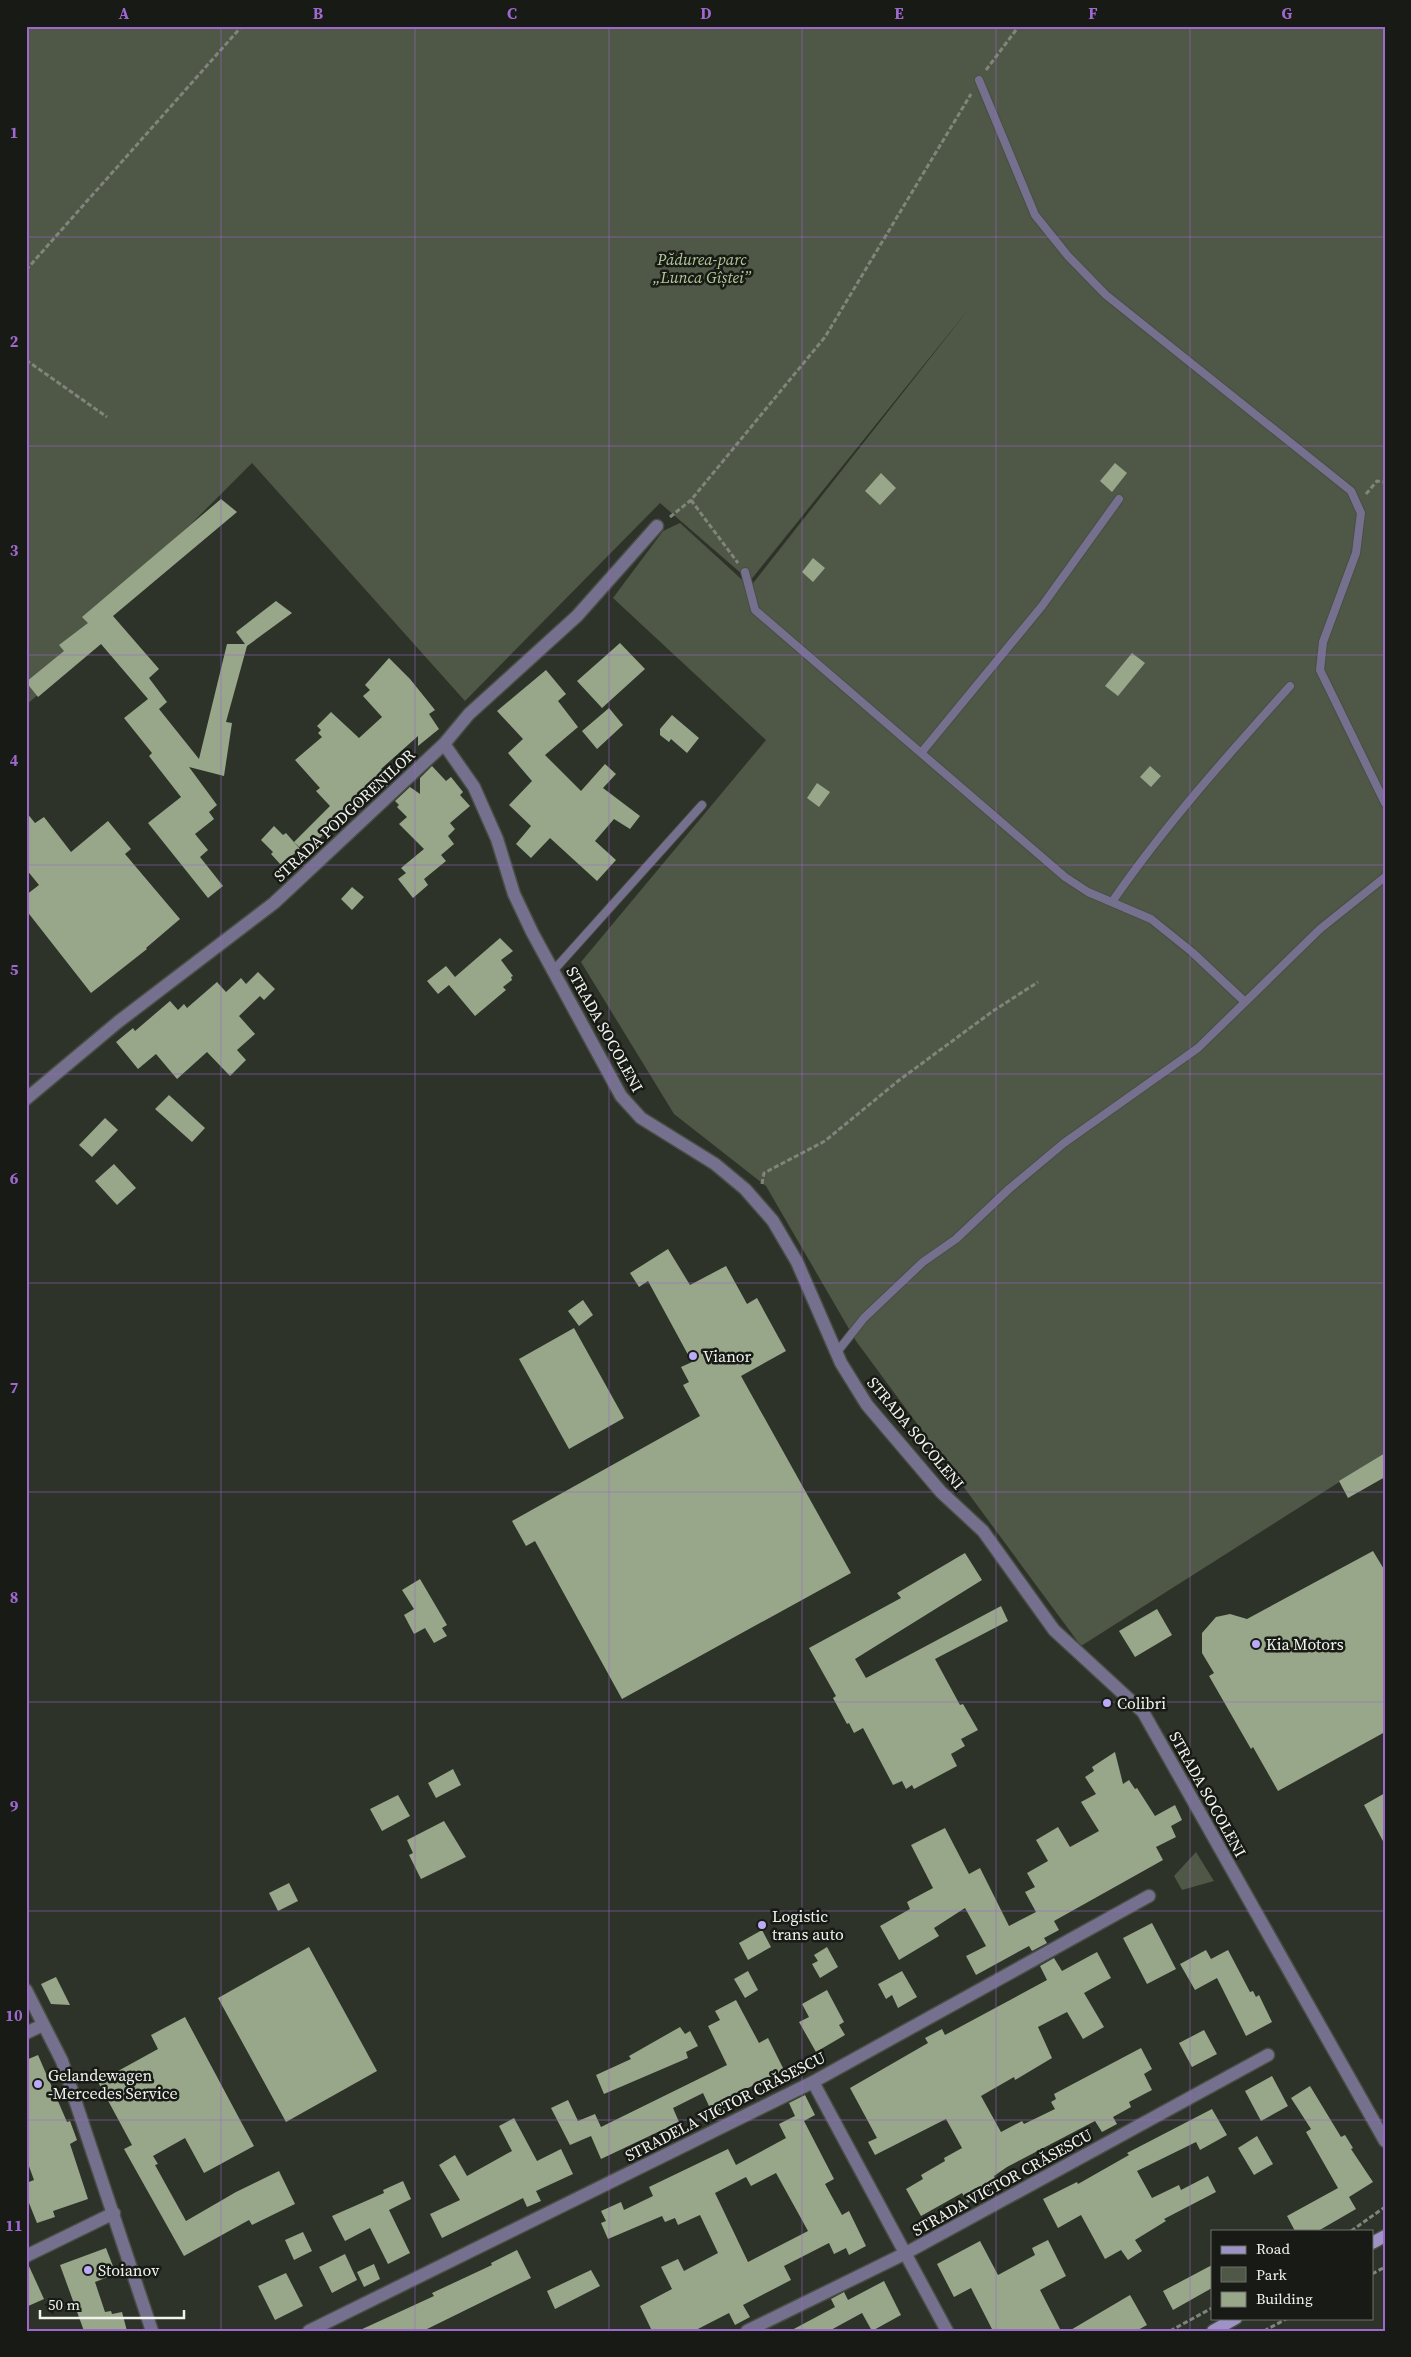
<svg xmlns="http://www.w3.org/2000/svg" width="1411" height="2357" viewBox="0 0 1411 2357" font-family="'Source Serif 4',serif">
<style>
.green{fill:#4f5847}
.building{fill:#98a78a;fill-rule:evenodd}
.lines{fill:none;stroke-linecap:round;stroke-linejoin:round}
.lane-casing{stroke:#484e44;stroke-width:10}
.street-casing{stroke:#484e44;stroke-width:15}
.secondary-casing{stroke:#484e44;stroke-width:15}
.path{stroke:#80857c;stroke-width:3;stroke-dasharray:5 2.5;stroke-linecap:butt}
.lane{stroke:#76708f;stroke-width:8}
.street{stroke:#76708f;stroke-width:12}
.secondary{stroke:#9d94c5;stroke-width:12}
.grid{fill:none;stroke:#9e68cd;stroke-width:1;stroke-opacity:0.55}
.poi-dot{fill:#baaaf7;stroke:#171a15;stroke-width:2}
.labels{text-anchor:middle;stroke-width:5;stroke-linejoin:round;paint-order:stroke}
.park-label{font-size:16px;font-style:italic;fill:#b1ca97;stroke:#171a15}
.street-label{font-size:16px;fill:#f0f4ed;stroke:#171a15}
.poi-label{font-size:16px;fill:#f0f4ed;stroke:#171a15;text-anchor:start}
.neatline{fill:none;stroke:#9e68cd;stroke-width:2}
.grid-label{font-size:16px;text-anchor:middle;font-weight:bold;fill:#9e68cd}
</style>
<rect width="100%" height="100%" fill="#2d3328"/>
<path class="green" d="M26 26H1385V1453L1081 1646 856 1341 766 1186 674 1114 581 962 766 740 613 598 663 531 680 523 750 587 972 305 750 581 660 503 465 701 252 463 190 525 85 617 102 639 26 705Z
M1196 1852 1214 1881 1182 1890 1174 1876Z"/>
<path class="building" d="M1115 463 1127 473 1112 492 1100 481Z
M881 473 896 488 880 505 865 491Z
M221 499 237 512 113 616 159 669 149 678 167 702 159 709 199 759 227 644H245L236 632 276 601 292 613 247 646 226 722 232 723 224 776 189 767 217 805 209 812 214 819 195 834 208 850 200 857 223 886 208 898 148 823 181 797 149 756 152 753 124 718 148 699 101 644 38 697 26 682 64 651 59 645 88 623 82 617Z
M813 558 825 568 813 582 802 572Z
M620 643 645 669 602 708 577 681Z
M1132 653 1145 663 1118 696 1105 686Z
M389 658 410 679 435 710 429 714 439 729 418 746V736L381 769 395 778 384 789 380 784 348 814H344L305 853 294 842 330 806 316 791 320 788 295 760 322 737 318 733 321 730 317 726 331 712 359 738 382 717 363 696 370 690 365 685Z
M546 670 566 694 558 701 578 727 545 755 581 791 605 764 616 774 603 788 640 816 630 829 614 819 595 841 616 860 597 881 550 838 531 858 516 844 531 826 509 805 532 781 508 753 523 739 497 711Z
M609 708 623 725 597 749 582 731Z
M672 715 699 738 687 753 671 739 669 742 660 735V729Z
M432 766 446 781 451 777 463 792 460 795 470 806 450 823 455 829 448 836 454 844 441 855 446 861 424 879 428 885 413 898 398 879 406 873 401 868 424 849 399 824 407 817 397 807 399 805 395 801 410 787 420 794V778Z
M1150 766 1161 776 1151 787 1140 777Z
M817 783 830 792 819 807 807 798Z
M26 812 35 823 44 817 71 852 108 821 131 849 125 854 180 919 146 948 147 949 91 993 26 910V895L39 885 26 869Z
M274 826 283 835 286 833 300 849 281 865 271 854 273 852 261 840Z
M352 887 364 897 352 910 341 899Z
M500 938 513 951 501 960 513 976 511 977 512 980 503 987 506 990 475 1016 449 985 438 994 427 981 446 966 455 977Z
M258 972 275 989 264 1000 260 996 239 1016 255 1034 237 1050 246 1060 230 1076 207 1052 177 1079 156 1054 138 1069 116 1042 133 1028 135 1031 170 1001 178 1010 184 1004 187 1008 217 982 226 992 241 978 246 984Z
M169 1095 205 1128 192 1142 155 1109Z
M105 1118 118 1130 92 1157 79 1145Z
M114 1164 136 1188 117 1205 95 1181Z
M668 1249 690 1285 726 1266 747 1304 757 1298 786 1351 741 1376 851 1573 622 1699 535 1541 526 1546 512 1521 700 1416 683 1385 689 1382 681 1367 692 1362 648 1281 639 1287 630 1273Z
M583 1300 593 1315 579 1326 568 1311Z
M574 1328 624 1418 569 1449 519 1359Z
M1385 1453V1477L1348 1498 1339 1481Z
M1373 1551 1385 1571V1732L1278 1791 1253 1747 1251 1749 1209 1676 1214 1673 1202 1653V1633L1216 1617 1230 1614 1247 1619Z
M965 1553 982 1580 855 1659 866 1678 1001 1606 1008 1621 935 1659 960 1705 963 1704 978 1730 961 1739 965 1746 951 1754 957 1766 914 1789 912 1785 906 1789 902 1781 893 1785 863 1728 854 1733 849 1723 847 1724 833 1698 836 1696 809 1648 901 1598 897 1593Z
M420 1579 447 1625 442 1628 447 1636 434 1643 425 1628 414 1634 404 1615 414 1609 402 1590Z
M1157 1609 1172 1635 1135 1657 1119 1631Z
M1115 1752 1123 1784 1129 1780 1135 1789 1137 1788 1155 1816 1175 1805 1182 1820 1171 1826 1176 1837 1156 1847 1163 1860 1054 1921 1059 1930 1044 1938 1047 1943 1032 1951 1029 1946 976 1975 966 1956 986 1946 965 1908 934 1928 939 1936 899 1960 880 1926 910 1909 907 1902 933 1888 911 1845 945 1828 969 1874 980 1868 1009 1926 1036 1912 1025 1892 1035 1887 1027 1873 1048 1861 1036 1840 1058 1827 1070 1847 1099 1831 1081 1802 1096 1794 1085 1777 1094 1771 1092 1767Z
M453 1769 461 1785 436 1798 428 1783Z
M1385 1793V1845L1364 1805Z
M398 1795 410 1816 382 1831 370 1809Z
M444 1821 466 1857 421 1879 409 1855 413 1853 407 1840Z
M289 1883 298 1901 278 1911 269 1893Z
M1152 1923 1176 1969 1147 1984 1123 1938Z
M762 1930 771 1947 748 1960 739 1943Z
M309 1947 377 2071 286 2122 218 1998Z
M827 1947 838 1967 820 1978 812 1964 818 1961 814 1955Z
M1206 1950 1211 1959 1228 1950 1250 1992 1253 1991 1256 1997 1259 1995 1272 2022 1246 2036 1217 1978 1195 1990 1180 1964Z
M1097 1952 1111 1978 1084 1993 1104 2027 1083 2039 1067 2012 1038 2027 1052 2058 1015 2080 1014 2077 981 2096 1001 2132 1022 2121 1024 2124 1055 2109 1051 2102 1056 2099 1054 2094 1141 2048 1152 2069 1144 2074 1152 2090 1129 2102 1131 2107 1113 2117 1117 2124 1102 2132 1095 2121 1007 2167 994 2176 999 2185 968 2203 962 2193 921 2216 906 2189 923 2179 921 2175 945 2161 944 2158 962 2148 946 2119 875 2155 868 2142 877 2138 850 2088 928 2043 925 2038 942 2029 945 2035 1047 1980 1040 1966 1054 1958 1062 1971Z
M748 1971 758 1990 745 1998 734 1979Z
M902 1971 917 1997 898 2008 892 1995 886 1999 878 1984Z
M56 1977 70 2005 51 2004 41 1984Z
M827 1990 844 2022 839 2025 845 2035 816 2052 799 2022 809 2017 802 2004Z
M736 2000 759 2043 768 2038 784 2070 732 2096 735 2103 730 2106 731 2109 714 2117 703 2093 673 2108 679 2122 601 2159 591 2136 570 2145 551 2108 568 2100 578 2121 595 2114 601 2127 727 2065 708 2026 720 2020 715 2011Z
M185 2017 254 2146 204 2173 185 2138 153 2156 158 2164 155 2165 186 2221 236 2192 279 2171 295 2204 252 2225 249 2220 184 2256 124 2149 132 2145 98 2082 158 2049 151 2035Z
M680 2027 685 2034 690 2031 698 2046 686 2052 688 2058 604 2094 596 2075 631 2059 629 2056Z
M1204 2030 1217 2054 1192 2067 1179 2043Z
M38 2055 67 2122 70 2121 77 2140 70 2144 88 2199 53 2211 55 2217 37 2223 29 2203 26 2204V2183L34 2180 26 2158V2060Z
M1272 2076 1288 2106 1261 2121 1245 2091Z
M1310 2086 1341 2137 1345 2135 1353 2148 1351 2149 1373 2182 1349 2197 1356 2209 1318 2231H1295L1287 2216 1338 2188 1306 2132 1311 2129 1291 2098Z
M805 2095 815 2115 804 2121 834 2179 825 2184 842 2215 849 2211 866 2246 849 2255 846 2248 834 2254 829 2243 784 2266 791 2280 743 2305 750 2317 735 2325 729 2313 694 2331H652L640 2306 672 2289 661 2267 678 2259 684 2271 718 2253 700 2215 678 2225 675 2218 665 2222 662 2216 608 2239 601 2223 606 2221 601 2211 621 2202 624 2210 653 2196 649 2187 728 2149 736 2165 786 2138 779 2124 795 2116 789 2103ZM776 2173 808 2231 748 2262 715 2193 746 2177 751 2186Z
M1212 2109 1227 2135 1200 2150 1196 2142 1137 2171 1152 2198 1179 2185 1181 2190 1208 2176 1216 2192 1164 2219 1166 2221 1135 2240 1142 2251 1128 2260 1121 2250 1105 2259 1081 2215 1058 2228 1043 2199 1077 2182 1078 2184 1129 2155 1127 2153Z
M514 2118 537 2161 561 2149 573 2174 536 2191 541 2201 527 2207 523 2198 442 2238 430 2214 460 2200 439 2165 455 2155 467 2176 512 2151 499 2126Z
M1257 2136 1273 2164 1254 2175 1238 2148Z
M403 2181 411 2199 389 2210 410 2253 388 2264 370 2228 345 2241 332 2216 384 2193 383 2190Z
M303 2232 312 2251 294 2260 285 2240Z
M1048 2240 1066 2276 1040 2290 1061 2331H993L971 2288 954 2297 937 2264 980 2241 998 2275 1035 2255 1032 2248Z
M106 2248 116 2274 95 2282 105 2312 111 2311 112 2314 122 2312 127 2331H84L60 2265Z
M517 2250 531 2278 423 2331H358L434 2296 432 2293 492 2265 491 2263Z
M345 2254 357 2280 332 2293 319 2267Z
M26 2264H28L44 2299 26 2307Z
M374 2264 380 2279 364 2287 357 2272Z
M1212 2265V2288L1173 2310 1163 2291Z
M591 2270 600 2286 555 2309 547 2291Z
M286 2273 303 2306 275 2320 258 2286Z
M884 2281 901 2315 872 2331 862 2313 829 2331H790L835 2307 831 2299 844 2292 848 2300Z
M1130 2295 1147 2325 1136 2331H1069Z"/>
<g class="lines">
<defs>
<path id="lane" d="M979 80 1035 215 1068 256 1106 295 1351 491 1361 513 1356 553 1323 642 1320 670 1385 803
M745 572 755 610 1065 877 1088 892 1151 919 1192 952 1244 1001
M921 753 1042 606 1119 499
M1112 902C1165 825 1228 755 1290 686
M553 971 702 805
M837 1352 864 1318 923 1262 956 1239 1009 1189 1064 1143 1198 1048 1320 929 1385 877"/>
<path id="street" d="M444 744 474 787 497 839 514 894 532 932 621 1096 641 1118 715 1164 745 1189 773 1221 797 1262 841 1363 867 1405 941 1492 983 1531 1054 1630 1143 1712 1385 2141
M26 1099 118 1022 274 903 444 744 469 714 577 616 657 526
M26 1990 62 2061 152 2331
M26 2033 43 2025
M813 2082 947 2331
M26 2256 114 2213
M309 2331 813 2082 1149 1896
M747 2331 906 2253 1268 2055"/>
<path id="secondary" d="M1372 2243 1385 2236
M1213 2331 1236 2318"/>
</defs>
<use href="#lane" class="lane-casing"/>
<use href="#street" class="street-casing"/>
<use href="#secondary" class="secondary-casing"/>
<path class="path" d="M986 70 1019 26
M26 270 242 26
M26 360 107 417
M1366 494 1377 481 1385 482
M691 500 738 563
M670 517 691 500 825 337 971 94
M762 1184 764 1173 825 1141 898 1081 993 1011 1038 982
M1351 2231 1385 2207
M1372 2274 1385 2267
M1170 2331 1212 2308
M1264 2331 1288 2318"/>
<use href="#lane" class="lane"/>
<use href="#street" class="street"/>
<use href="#secondary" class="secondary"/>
</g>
<path class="grid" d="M221 26V2331M415 26V2331M609 26V2331M802 26V2331M996 26V2331M1190 26V2331M26 237H1385M26 446H1385M26 655H1385M26 865H1385M26 1074H1385M26 1283H1385M26 1492H1385M26 1702H1385M26 1911H1385M26 2120H1385"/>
<g class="poi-dot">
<circle cx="693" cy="1356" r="5"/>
<circle cx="1256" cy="1644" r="5"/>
<circle cx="1107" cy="1703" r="5"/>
<circle cx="762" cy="1925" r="5"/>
<circle cx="38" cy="2084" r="5"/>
<circle cx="88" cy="2270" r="5"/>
</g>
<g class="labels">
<g class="park-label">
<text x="702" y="265">Pădurea-parc<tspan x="702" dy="18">„Lunca Gîștei”</tspan></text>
</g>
<g class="street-label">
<text transform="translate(344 815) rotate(-43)" y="6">STRADA PODGORENILOR</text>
<text transform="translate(605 1029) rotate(61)" y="6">STRADA SOCOLENI</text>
<text transform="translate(916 1433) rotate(50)" y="6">STRADA SOCOLENI</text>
<text transform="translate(1208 1794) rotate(61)" y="6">STRADA SOCOLENI</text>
<text transform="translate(725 2106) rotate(-27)" y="6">STRADELA VICTOR CRĂSESCU</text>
<text transform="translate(1002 2182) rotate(-29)" y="6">STRADA VICTOR CRĂSESCU</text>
</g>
<g class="poi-label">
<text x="703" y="1362">Vianor</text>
<text x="1266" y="1650">Kia Motors</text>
<text x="1117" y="1709">Colibri</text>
<text x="772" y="1922">Logistic<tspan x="772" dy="18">trans auto</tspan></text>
<text x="48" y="2081">Gelandewagen<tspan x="48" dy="18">-Mercedes Service</tspan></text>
<text x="98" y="2276">Stoianov</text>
</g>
</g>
<rect width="1411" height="2357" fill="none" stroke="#171a15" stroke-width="55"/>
<rect x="1211" y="2230" width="162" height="90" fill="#171a15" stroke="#6e716b"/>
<rect x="1221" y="2246" width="25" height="8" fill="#9d94c5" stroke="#6e716b"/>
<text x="1256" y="2254" font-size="15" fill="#f0f4ed">Road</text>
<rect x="1221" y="2267" width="25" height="15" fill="#4f5847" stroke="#6e716b"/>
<text x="1256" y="2280" font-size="15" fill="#f0f4ed">Park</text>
<rect x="1221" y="2292" width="25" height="15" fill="#98a78a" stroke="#6e716b"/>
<text x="1256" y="2304" font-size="15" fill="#f0f4ed">Building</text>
<path d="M40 2310v8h144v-8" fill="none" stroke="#f0f4ed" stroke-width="2.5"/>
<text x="48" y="2310" font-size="15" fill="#f0f4ed" stroke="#171a15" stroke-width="4" paint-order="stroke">50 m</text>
<rect x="28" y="28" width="1356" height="2302" class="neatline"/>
<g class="grid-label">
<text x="124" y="19">A</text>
<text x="318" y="19">B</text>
<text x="512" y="19">C</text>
<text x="706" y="19">D</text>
<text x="899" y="19">E</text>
<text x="1093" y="19">F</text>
<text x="1287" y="19">G</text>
<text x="14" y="138">1</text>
<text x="14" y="347">2</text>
<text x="14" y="556">3</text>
<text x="14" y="766">4</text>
<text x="14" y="975">5</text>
<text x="14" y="1184">6</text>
<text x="14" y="1393">7</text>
<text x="14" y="1603">8</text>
<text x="14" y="1812">9</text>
<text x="14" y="2021">10</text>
<text x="14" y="2231">11</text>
</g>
</svg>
